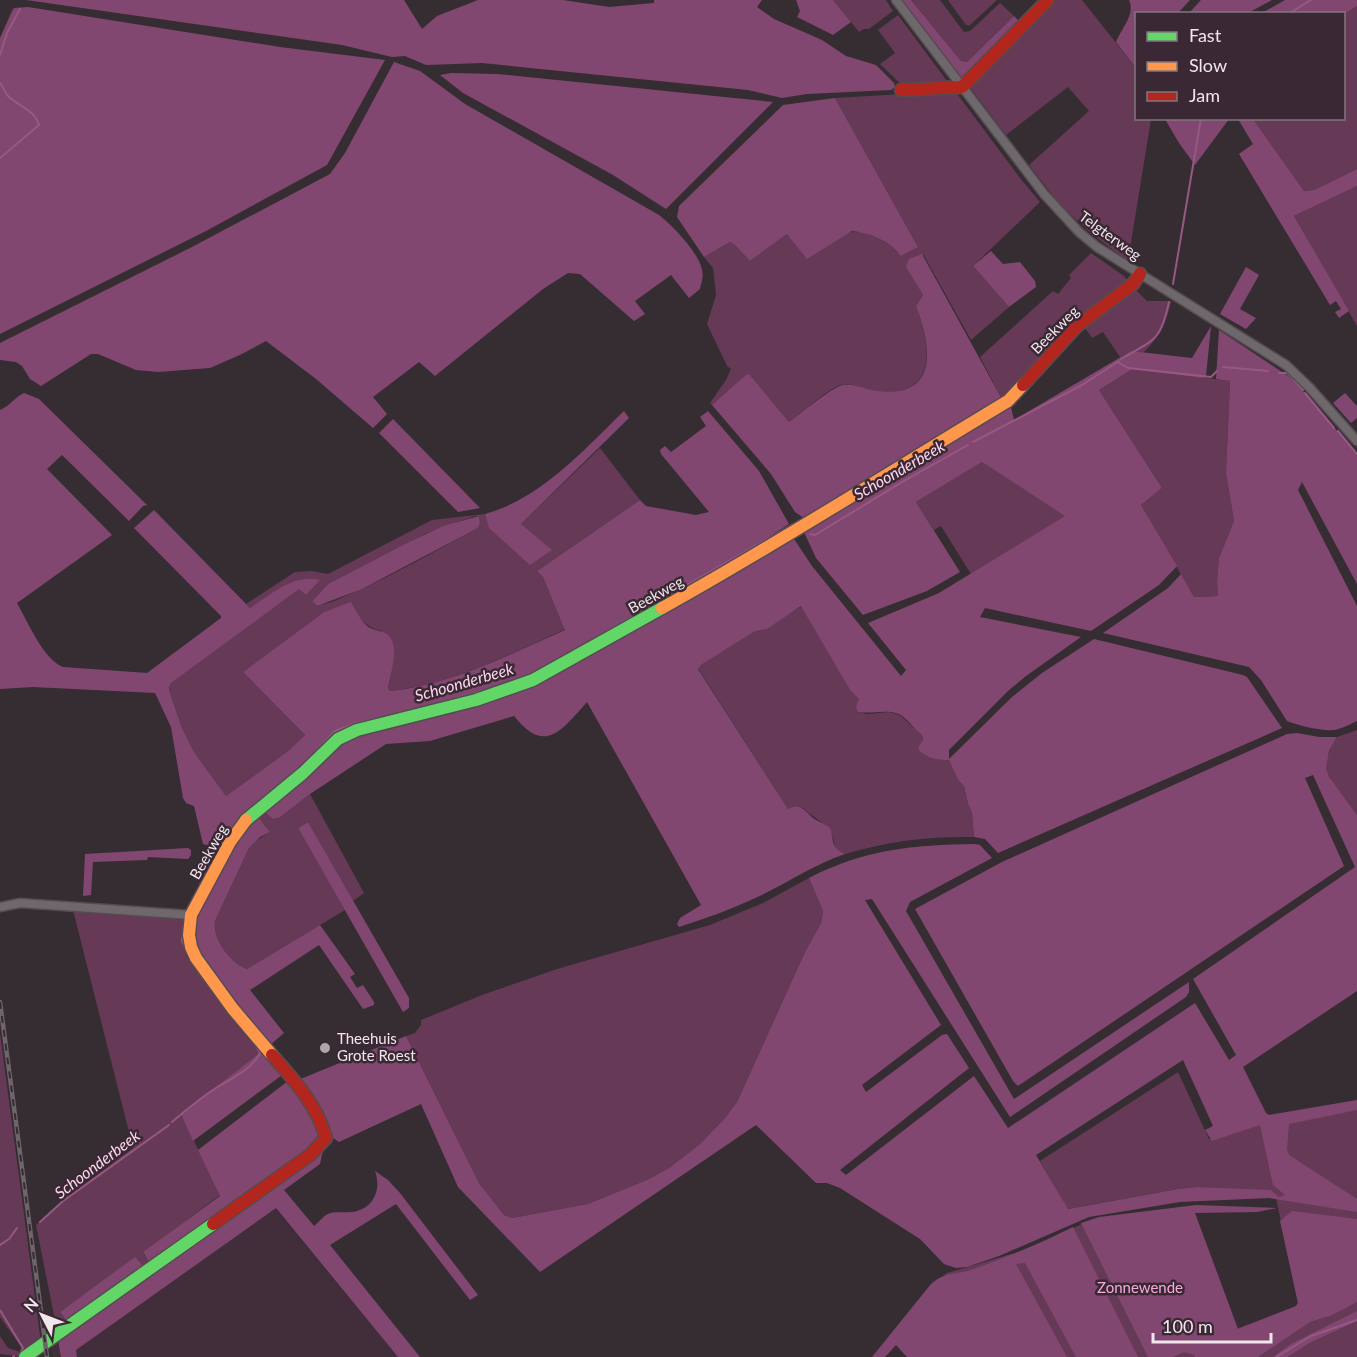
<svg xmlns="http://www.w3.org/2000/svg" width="1357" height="1357" viewBox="0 0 1357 1357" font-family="Lato,sans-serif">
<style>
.built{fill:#422d3b}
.green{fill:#663957;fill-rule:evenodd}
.forest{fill:#824770;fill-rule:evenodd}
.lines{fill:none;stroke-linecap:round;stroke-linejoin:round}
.stream{stroke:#975883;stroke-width:2}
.street-casing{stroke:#544c51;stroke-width:11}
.fast-casing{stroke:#544c51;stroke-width:15}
.slow-casing{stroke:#544c51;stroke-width:15}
.jam-casing{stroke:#544c51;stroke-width:15}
.street{stroke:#6e676c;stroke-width:8}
.fast{stroke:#63d668;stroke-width:12}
.slow{stroke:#ff974d;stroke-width:12}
.jam{stroke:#b3261e;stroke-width:12}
.rail-casing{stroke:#6d656a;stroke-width:4.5}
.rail{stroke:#3a2934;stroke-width:2;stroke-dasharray:7;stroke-linecap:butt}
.poi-dot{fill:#b0a5ab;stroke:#3a2934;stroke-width:2}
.labels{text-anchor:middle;stroke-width:5;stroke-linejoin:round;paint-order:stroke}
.street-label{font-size:15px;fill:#f1e6ec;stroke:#3a2934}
.poi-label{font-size:15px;fill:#f1e6ec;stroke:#3a2934;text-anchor:start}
.park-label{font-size:15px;fill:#f7aadc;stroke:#3a2934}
.water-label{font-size:16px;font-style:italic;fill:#fdd5ee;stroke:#3a2934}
</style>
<rect width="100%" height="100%" fill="#362d33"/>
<path class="built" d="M261 1192 398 1357H53L51 1341Z"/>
<path class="green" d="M833 0H886L893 11 869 29H864L859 32Z
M911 0H940L964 32 970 31 1000 3 1014 16 967 62 961 61Z
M948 0H997L970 25H966Z
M1056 0H1082L1136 68V118L1151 119 1128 261 1093 235 1061 206 1029 165 1089 111 1068 87 1006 135 969 86Z
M1357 5V169L1314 190 1304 191 1253 119 1344 118V14Z
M898 15 950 85 904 87 880 64 895 53 878 30Z
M955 91 1020 178 1040 202 973 266 1009 307 971 340 923 254V295L916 306C931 343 939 398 879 391 866 390 851 381 838 386 826 391 801 413 789 422L750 375H747L712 405 710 403 726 380 731 369 727 366 707 324 716 295 713 268 704 257 730 242 734 244 750 261 787 234 861 232C876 236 892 244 901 256L918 247 835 98Z
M1357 186V326L1294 216Z
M1091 253 1124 276 1130 283 1003 401 980 357 1053 291 1058 294 1071 278 1069 275Z
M1134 288 1147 301H1171C1167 322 1159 338 1143 353L1131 351 1120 357 1103 332 1092 338 1083 325Z
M1132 368 1230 381 1226 473 1234 521 1219 558 1217 581 1218 596 1194 597 1141 505 1162 488 1099 390Z
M600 448 640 500 537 571 543 577 566 629C508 655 453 684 390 691L388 688 393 656 381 631C365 627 359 618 352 603L324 612 243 672 305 735 288 751 226 796 194 752 182 728 169 690 170 684 300 588 306 595 319 581 250 608 246 604 295 572 312 571 328 574 432 520 485 514 487 520 521 524ZM475 516H479L480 523 478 528C436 550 395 575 352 593 341 598 328 605 316 605L312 601 328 584 429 532Z
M982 462 1066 516 971 574 941 526 934 530 916 502Z
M802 606 850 690 860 699 858 712 867 714 889 712 900 715 922 735 925 756 949 760 958 780 964 786 968 804 972 813 974 837C930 836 888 841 845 854 831 846 837 847 832 835 828 824 812 817 803 808L788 809 698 668 701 665 756 630H762Z
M1357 730V815C1348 803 1328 782 1326 768 1325 757 1332 746 1337 737Z
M310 794 364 893 353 901 308 822 298 828 345 910 247 969C230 963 212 938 215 921L249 848 254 842 270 832 256 814 262 809 276 819 279 818Z
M809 878 823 911 821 923 805 952 737 1102 725 1118 700 1144 669 1168 649 1179 588 1204 512 1218 504 1215 479 1183 406 1036 415 1033 421 1025V1020L482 995 557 969 710 925 763 903Z
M73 910 185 920 183 936 187 957 225 1008 262 1051 181 1114 220 1195 143 1253 150 1264 145 1268 135 1258 60 1312 68 1323 57 1330 36 1225 62 1201 133 1148Z
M0 1033 41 1343 24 1357 0 1354V1336L8 1348 26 1354 0 1317Z
M1178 1072 1209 1139 1260 1124 1261 1128 1357 1100V1357H910L931 1286 947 1273 1025 1250 1082 1224 1236 1329 1295 1307 1298 1303 1275 1193 1271 1191 1197 1187 1178 1189 1067 1209 1040 1161Z"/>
<path class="forest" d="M26 0H404L422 29 437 16 478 0H563L609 7 654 3V0H762L757 7 774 19 822 40 846 56 876 65 894 83 895 87 891 90 807 94 782 98 748 90 482 63 426 65 405 56 392 57 342 45Z
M796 0H833L851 22 833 35 797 17 800 11Z
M902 0H911L961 61 967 62 1014 16 1021 23 965 78H961Z
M1129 0H1190L1178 13 1136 14V68L1116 42C1121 29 1136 14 1129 0Z
M1201 0H1272L1248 13H1189Z
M1285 0H1357V6L1344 14 1262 13Z
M28 7 280 47 385 60 327 165 206 231 0 334V38L12 11 14 8Z
M394 62 420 71 465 104 659 215C673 226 699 253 702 270 704 277 701 283 700 289L689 298 671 275 635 301 645 314 634 321 580 274 568 273 543 289 435 376 419 362 373 397 387 414 373 428 316 379 266 341 242 354 210 368 158 372 136 370 98 354H91L41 386 30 379 22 366 16 362 0 360V343L190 248 330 174 345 153Z
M451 73 497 74 773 102 666 209 613 175 463 93 440 75Z
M835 98 918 247 901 256C890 241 870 233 852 231L807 259 787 234 750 261 734 244 730 242 704 257 677 217 679 206 783 105Z
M1165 119H1229L1195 165 1179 143Z
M1238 119H1253L1304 191 1314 190 1357 169V186L1294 216 1349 311 1339 318 1335 312 1341 309 1336 301 1330 305 1239 154 1253 144Z
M991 251 1003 264 1020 262 1035 281 1036 287 1009 307 973 266Z
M922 254 1003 401 885 468 804 518 795 512 771 474 712 405 747 374 750 375 789 422C800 414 832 387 843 385 854 383 868 390 879 391 940 398 931 344 916 306L923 295 922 293 906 267 909 259Z
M1246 267 1259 275 1240 309 1256 318 1246 329 1220 314Z
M1211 326 1206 376 1204 378 1132 369 1099 390 1162 488 1141 505 1177 566 1159 585 1091 631 985 608 980 617 1081 637 1026 676 1008 691 949 750V759L1012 697 1042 673 1094 639 1243 675 1247 677 1282 728 998 853 985 839 974 837 972 813 968 804 964 786 958 780 949 760C938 760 923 758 918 748L923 740 922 735C914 729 907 718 899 714 887 709 871 714 858 712L856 707 859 699 850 690 801 606 767 629 755 631 701 665 698 669 788 809C801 803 804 810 813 818 819 822 825 824 830 828 835 843 830 846 845 854 812 865 785 885 753 899 729 910 704 919 679 927L677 924 680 918 701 905 587 702C561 731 545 755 514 716L430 741 386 744 310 794 279 818 273 819 262 809 340 741 527 686 792 536 812 566 901 676 906 670 868 623 939 593 1065 516 982 462 916 502 960 572 927 591 863 615 816 558 803 530 1010 403 1014 420 1131 351 1192 358Z
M1219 330 1288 376 1304 392 1357 454V584L1302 482 1298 490 1357 606V721C1350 724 1342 729 1334 730 1321 731 1300 726 1287 721L1261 680 1249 667 1103 633 1168 588 1181 574 1194 597 1218 596 1217 581 1219 558 1234 521 1226 473 1230 381 1216 379Z
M24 393 39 399 147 505 143 506 129 521 62 455 47 469 112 535 17 603C28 622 43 659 63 667L147 673 221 618V616L134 528 154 510 250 608C270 595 294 573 320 580L306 595 299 589 170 684 169 690 182 728 194 752 226 796 288 751 305 735 243 672 324 612 351 602C356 610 360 619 367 626 373 631 383 630 389 636 400 648 390 674 388 688L390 691C453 684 508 655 565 630L543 577 537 571 640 500 646 506 696 515 709 512 661 454 660 450 665 446 671 452 706 426 700 417 708 411 759 471 789 524 731 561 516 683 356 727 222 849 203 844 194 806 186 803 183 798 171 727 155 693 33 687 0 689V410C10 406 15 397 24 393Z
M1345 393 1357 406V418L1351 423 1333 403Z
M624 411 629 418 521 524 552 550 530 565 489 528 485 514C540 499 584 450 624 411Z
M393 419 480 508 458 512 379 433Z
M479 516 480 523 478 528 362 589 320 605H316L312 601 328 584 407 543 443 526Z
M1297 733 1319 737H1337L1329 751 1326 768 1329 777 1357 815V991L1243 1067 1266 1113 1269 1115 1357 1100V1110L1289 1124 1287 1149 1289 1155 1357 1199V1212L1269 1198 1180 1202 1089 1217 999 1256 967 1267 956 1268 944 1264 920 1239 840 1188 827 1183H816L756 1125 540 1272 458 1187 421 1104 339 1142 330 1136C326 1113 313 1098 298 1080L406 1036 479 1183 504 1215 512 1218 588 1204 649 1179 669 1168 700 1144 725 1118 737 1102 805 952 821 923 823 911 809 878C865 849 913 845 975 844L980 845 992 858 910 902 906 911 1014 1099 1189 982V992L1186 997 1010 1117 872 899 865 900 941 1025 862 1085 866 1092 942 1035 947 1034 969 1068 840 1170 846 1175 974 1076 1008 1128 1195 1003 1229 1060 1236 1055 1193 979 1355 867 1313 775 1305 778 1344 866 1018 1086 1013 1081 915 909 1002 862 1287 734ZM1183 1060 1213 1126 1205 1130 1212 1141 1260 1125 1273 1185 1285 1195 1279 1197 1271 1190 1197 1187 1178 1189 1068 1209 1036 1155Z
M256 814 270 832 260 837 249 848 215 921C212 938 230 963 247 969L320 925 355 974 350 977 357 988 363 985 374 1002V1005L363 1009 319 945 250 990 284 1033 269 1046 200 961 192 940 193 922 212 880Z
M308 822 409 998V1008L403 1012 298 828Z
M188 848 191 850V855L188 859 148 857 147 860 93 862 91 895 83 896 85 854Z
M262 1051 282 1075 193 1141 181 1114Z
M288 1081C302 1097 328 1124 314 1146L150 1264 143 1252 220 1196 198 1150Z
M323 1150 320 1164 284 1190 314 1226C318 1223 323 1216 328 1214 334 1211 344 1213 351 1212 373 1210 382 1190 375 1171L388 1180 400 1193 478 1295 470 1300 396 1204 330 1245 420 1357H398L276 1208 76 1350 77 1357H61L58 1340Z
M1196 1205 1277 1208 1257 1212 1195 1213 1238 1329 1296 1306 1298 1303 1280 1221 1292 1211 1357 1219V1302L1332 1315 1310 1322 1258 1357H1195L1194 1355 1184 1352 1173 1357H1148L1081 1223 1099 1217Z
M1073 1227 1138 1357H1076L1025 1263 1016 1264 1067 1357H907L896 1345 885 1357H872L931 1284C946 1271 957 1275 974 1269 1007 1257 1041 1243 1073 1227Z
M135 1257 145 1268 68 1323 60 1312Z
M1357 1311V1321L1311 1342 1287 1357H1273L1291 1344Z"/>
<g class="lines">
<path class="stream" d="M1288 14 1311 0
M0 55 7 33 20 9
M0 83C3 87 5 92 8 96 18 106 35 110 39 125L0 158
M1173 284 1201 118
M1121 359C1154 339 1160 343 1169 302
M1118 362 1128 368 1211 377 1217 371
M1223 367 1268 371
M1279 373H1287L1303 390
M1305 393 1334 428
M1338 431 1357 454
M973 442 1082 385 1119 361
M810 534 815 535 902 482 968 445
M580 647 793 524
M438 703 494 688
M306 762 335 731 356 723 389 716
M184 925 182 941 189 956
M172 1122C187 1109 203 1096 219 1086 233 1078 253 1068 260 1053L257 1047
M40 1222 63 1201 169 1125
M0 1245 9 1239 17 1228
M0 1310 23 1348 21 1351
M13 1357 14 1356
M1276 1357 1311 1336 1357 1320"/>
<defs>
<path id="street" d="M896 0 1044 194 1079 232 1097 247 1286 365 1310 388 1357 441
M0 907 20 903 191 915"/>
<path id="fast" d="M246 820 303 773 338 739 357 730 476 700 533 680 662 608
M25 1357 213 1224"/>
<path id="slow" d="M662 608C779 543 893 470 1008 401L1023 385
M246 820 230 842 191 915 189 935 191 947 196 958 233 1009 272 1055"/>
<path id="jam" d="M901 90 962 87 1048 0
M1023 385 1077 326 1133 284 1140 274
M213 1224 310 1155 326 1138C317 1105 294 1080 272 1055"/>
</defs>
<use href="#street" class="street-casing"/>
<use href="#fast" class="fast-casing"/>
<use href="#slow" class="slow-casing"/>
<use href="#jam" class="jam-casing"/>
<use href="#street" class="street"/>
<use href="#fast" class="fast"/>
<use href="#slow" class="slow"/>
<use href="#jam" class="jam"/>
<defs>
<path id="rail" d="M0 1002 47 1357"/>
</defs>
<use href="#rail" class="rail-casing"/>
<use href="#rail" class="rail"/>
</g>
<circle class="poi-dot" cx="325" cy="1048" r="6"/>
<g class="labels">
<g class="street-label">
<text transform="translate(1110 236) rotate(36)" y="5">Telgterweg</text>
<text transform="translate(1055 330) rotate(-45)" y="5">Beekweg</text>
<text transform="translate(656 595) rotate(-29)" y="5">Beekweg</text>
<text transform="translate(209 852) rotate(-60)" y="5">Beekweg</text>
</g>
<g class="poi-label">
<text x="337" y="1044">Theehuis<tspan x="337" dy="17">Grote Roest</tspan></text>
</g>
<g class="park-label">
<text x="1140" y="1293">Zonnewende</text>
</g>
<g class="water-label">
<text transform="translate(899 470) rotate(-30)" y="6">Schoonderbeek</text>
<text transform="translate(464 682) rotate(-16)" y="6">Schoonderbeek</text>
<text transform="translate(97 1164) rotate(-37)" y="6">Schoonderbeek</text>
</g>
</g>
<rect x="1135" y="12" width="210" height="108" fill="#3a2934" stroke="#83757e" stroke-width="1.5"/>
<rect x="1147" y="32" width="30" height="9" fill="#63d668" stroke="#83757e" stroke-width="1.5"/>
<text x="1189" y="42" font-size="18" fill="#f1e6ec">Fast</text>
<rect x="1147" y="62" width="30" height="9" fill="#ff974d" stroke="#83757e" stroke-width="1.5"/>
<text x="1189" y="72" font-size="18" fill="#f1e6ec">Slow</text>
<rect x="1147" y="92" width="30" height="9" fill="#b3261e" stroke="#83757e" stroke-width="1.5"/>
<text x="1189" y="102" font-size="18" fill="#f1e6ec">Jam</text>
<g transform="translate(42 1315) rotate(312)" stroke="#3a2934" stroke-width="4.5" paint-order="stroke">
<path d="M0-4.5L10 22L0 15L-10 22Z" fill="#f1e6ec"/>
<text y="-9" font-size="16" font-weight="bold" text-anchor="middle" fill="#f1e6ec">N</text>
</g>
<path d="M1153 1333v9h118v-9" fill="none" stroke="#f1e6ec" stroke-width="3"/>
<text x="1162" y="1333" font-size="18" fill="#f1e6ec" stroke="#3a2934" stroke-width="4.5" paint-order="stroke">100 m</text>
</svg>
